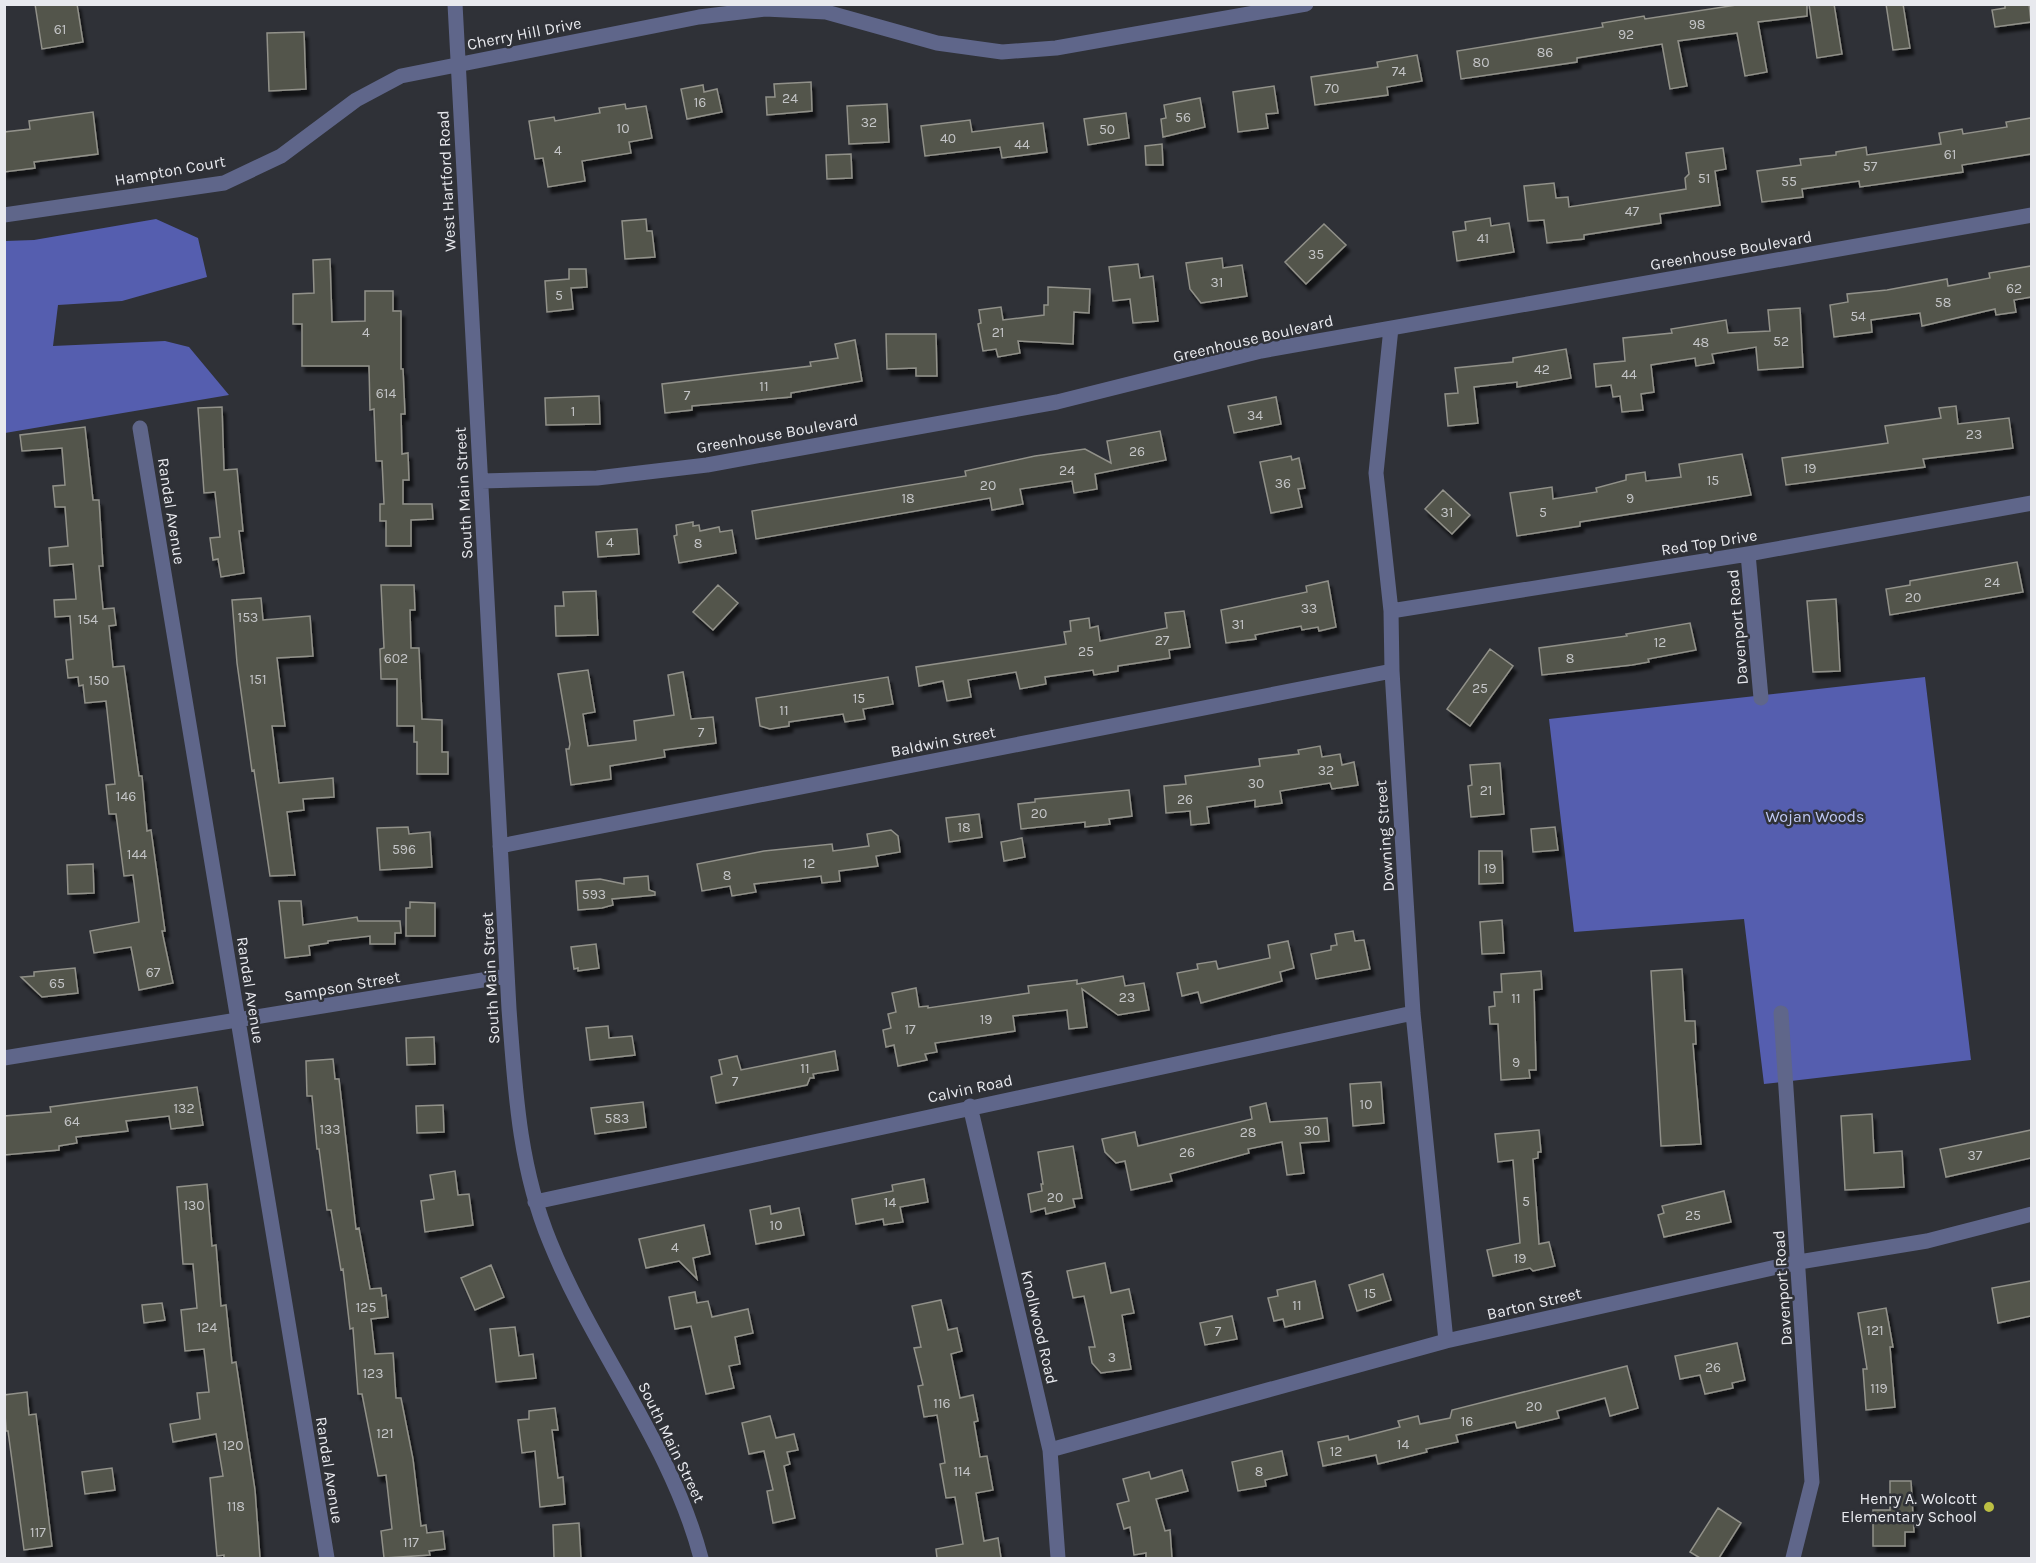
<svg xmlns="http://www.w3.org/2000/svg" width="2036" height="1563" viewBox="0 0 2036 1563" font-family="Karla,sans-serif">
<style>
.forest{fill:#555eaf}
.building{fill:#53544c;stroke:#919189;stroke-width:1.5;filter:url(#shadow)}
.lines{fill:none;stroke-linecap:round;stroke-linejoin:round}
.minor{stroke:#5f668a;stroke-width:15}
.poi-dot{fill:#bcbf43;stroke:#2f3137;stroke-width:2}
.labels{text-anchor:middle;stroke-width:5;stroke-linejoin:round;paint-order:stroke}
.number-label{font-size:14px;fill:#c3c4c6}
.street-label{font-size:16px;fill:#e8e9ee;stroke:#2f3137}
.park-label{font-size:16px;fill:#c0c9f5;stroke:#2f3137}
.poi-label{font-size:16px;fill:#e8e9ee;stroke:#2f3137;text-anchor:end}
</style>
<defs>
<filter id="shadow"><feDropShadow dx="3.5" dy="6" stdDeviation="1.5" flood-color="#0009"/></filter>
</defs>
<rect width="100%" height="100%" fill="#2f3137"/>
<path class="forest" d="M156 219 198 238 207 277 122 301 58 305 53 346 165 341 189 347 229 395 5 433V241L34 240Z
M1925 677 1971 1060 1764 1084 1744 919 1574 932 1549 719Z"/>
<path class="building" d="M35 4H77L83 42 42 49Z
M1743 4H1807V16L1758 22 1767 72 1745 76 1737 33 1678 41 1687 86 1670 89 1662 44 1577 58V62L1461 79 1457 51 1603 27 1602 23 1644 16 1645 19Z
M1809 4H1834L1842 54 1817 58Z
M1886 4H1903L1910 48 1893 50Z
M2005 4H2029L2031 22 1995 27 1992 10 2005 8Z
M304 32 306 89 269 91 267 33Z
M1417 55 1422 81 1387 87 1388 95 1315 105 1311 77 1378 67 1377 62Z
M811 82 812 111 767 115 766 97H775L774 84Z
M703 85 704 92 717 89 722 112 687 119 681 89Z
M1274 86 1278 113 1266 114 1268 128 1238 132 1233 92Z
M1200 98 1205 127 1163 137 1161 119 1166 118 1164 105Z
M625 104 626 109 646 106 652 138 629 142 631 153 582 161 585 181 548 187 543 158 535 159 529 121 554 117 555 121 600 113 599 108Z
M887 104 889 142 849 144 847 106Z
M93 112 98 154 34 162 35 168 4 172V132L30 129 29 121Z
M1126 113 1129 138 1088 145 1084 119Z
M2031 118V154L1962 165 1963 172 1860 187 1859 181 1802 189 1803 197 1762 202 1757 171 1801 165 1800 159 1836 155V152L1866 147 1867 155 1941 144 1939 133 1962 129 1963 134 2007 127 2006 122Z
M970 120 972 132 1043 123 1047 152 1002 158 1000 147 925 156 921 126Z
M1162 144 1163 165H1146L1145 146Z
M1723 148 1726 169 1715 171 1720 205 1660 214 1661 223 1584 235V239L1547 243 1544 220 1528 221 1524 186 1554 183 1556 198 1568 197 1569 207 1686 189 1685 178 1689 174 1686 153Z
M851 154 852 178 827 179 826 155Z
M1490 218 1491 226 1509 223 1514 252 1457 261 1453 232 1466 230 1465 222Z
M646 219 647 231H652L655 257 625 259 622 221Z
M1324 224 1346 245 1306 284 1285 262Z
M1222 258 1223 268 1242 265 1247 296 1201 303 1190 289 1186 263Z
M330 259 332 322 365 321V291H393V311H401V369H403L405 414H401L402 454 408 453 409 480H403V504H432L433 519 411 520V546H386V521H380V504H384L382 461H376L374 409 370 410 369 366H302V324H293V294L314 293 313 260Z
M1138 264 1140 278 1153 276 1158 321 1133 323 1130 299 1113 301 1109 267Z
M2031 266V297L2014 300 2016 312 1996 315 1995 309 1922 326 1920 313 1871 320 1872 332 1834 337 1830 305 1848 302 1847 294 1887 290 1947 279 1948 286 1990 278 1989 273Z
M569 269H586L587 287 571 288 573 309 547 312 545 281 569 279Z
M1048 287 1090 289 1089 313 1074 312 1073 344 1018 341 1020 353 998 357 996 349 983 351 978 324 981 323 979 310 1001 307 1003 320 1044 315V305H1048Z
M1800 308 1803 367 1758 370 1756 347 1712 354 1714 363 1696 366 1695 358 1651 365 1654 392 1641 394 1643 410 1622 412 1620 396 1613 397 1611 385 1596 387 1594 364 1625 361 1623 338 1672 333 1671 329 1726 320 1728 333 1770 331 1768 310Z
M886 334H936L937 376H916V368L887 369Z
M855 340 862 381 791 393V397L692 406V410L665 413 662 384 811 366 810 362 838 358 835 344Z
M1566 349 1571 378 1517 387V382L1474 387 1478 423 1448 426 1445 394 1458 393 1455 368 1513 362V358Z
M599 396 600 424 546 425 545 398Z
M1276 397 1281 424 1234 433 1228 406Z
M1956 406 1958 424 2009 418 2013 448 1923 459 1925 467 1786 485 1782 458 1888 443 1885 426 1941 418 1939 408Z
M222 407 224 470 237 469 243 531H239L244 573 221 577 218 559 213 560 210 538 220 537 215 492 204 493 198 408Z
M85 427 93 500H99L103 566H99L103 609 114 608 116 625 109 626 113 667 124 666 139 776H142L147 831 151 830 165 931H162L173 983 139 990 131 947 94 953 90 931 139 922 133 875 124 876 116 814H109L106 785 115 784 106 701 85 703 83 685 79 686 78 677 68 678 66 660 73 659 70 616 55 617 54 600 76 599 73 564 50 566 49 548 68 546 65 507H55L53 486 65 485 62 448 22 451 20 435Z
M1160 431 1166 460 1095 474 1097 489 1074 493 1072 481 1020 489 1023 504 992 510 990 498 756 539 752 511 966 476 965 471 1035 456 1085 449 1111 463 1107 441Z
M1742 454 1751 495 1580 522V526L1517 536 1510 493 1552 487 1553 499 1597 492 1596 488 1626 480V475L1645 472 1646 481 1681 477 1679 464Z
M1291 456 1292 460 1299 458 1305 488 1298 489 1302 507 1271 513 1260 462Z
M1443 490 1470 515 1452 534 1425 509Z
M693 522V526L699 525 700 531 719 527 720 532 732 530 736 553 679 563 674 536 677 535 676 525Z
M637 529 639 554 598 557 596 532Z
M2017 562 2023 592 1890 615 1886 589 1910 585V581Z
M1328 581 1336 627 1319 631 1318 627 1302 630 1301 626 1255 635 1256 639 1226 643 1221 610 1307 592 1306 586Z
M381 585H414L415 610H410L411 648H419L422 719 442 720V752H448V774H417V742H414V726H397V679H381L380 649 384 648Z
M718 585 738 603 713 630 693 612Z
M596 591 598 635 556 636 555 606H564L563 592Z
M261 598 263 620 310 616 313 656 277 658 285 726H272L279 783 333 778 334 797 303 799 304 810 287 812 295 875 270 876 254 770 252 771 237 663 232 600Z
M1836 599 1840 671 1813 672 1807 601Z
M1184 611 1190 647 1169 650 1170 658 1118 666V671L1094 675 1093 670 1045 677 1046 684 1020 689 1016 672 968 680 971 697 947 701 943 681 919 686 916 667 1066 644 1064 632 1071 631 1070 621 1089 618 1090 628 1098 626 1100 641 1167 628 1165 613Z
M1690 623 1696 650 1648 659 1649 662 1632 665 1542 675 1539 648 1627 636 1626 634Z
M1490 649 1513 666 1470 726 1447 709Z
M588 670 595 712 583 714 588 746 636 740 634 721 674 715 668 675 683 672 691 719 713 717 716 743 664 750 665 757 610 766 611 779 571 785 566 749H569L570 744 558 674Z
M888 677 893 704 863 709 865 719 845 722 843 714 789 722V726L770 729 760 726 756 698Z
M1320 746 1322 757 1340 754 1342 765 1354 762 1358 785 1332 789 1330 783 1280 791 1282 803 1255 807V800L1207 807 1209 823 1191 825 1190 811 1166 813 1164 786 1186 784 1185 776 1260 766 1259 759 1299 754 1298 750Z
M1500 763 1504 814 1471 817 1468 786 1472 785 1470 765Z
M1129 790 1132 816 1109 819 1110 824 1085 827V822L1021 829 1018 804 1035 802V799Z
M979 814 982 837 949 842 946 818Z
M408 827 409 834 430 832 432 867 380 870 377 828Z
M1555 827 1558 850 1533 852 1531 829Z
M891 830 898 836 900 852 876 856 878 866 839 871 840 881 822 883 821 876 754 884 756 892 732 896 730 886 702 891 697 864 764 851 832 844 833 851 869 846 867 834Z
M1022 838 1025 857 1004 861 1001 842Z
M1479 851H1502L1503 883 1479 884Z
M93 864 94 893 68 894 67 865Z
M648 876 649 890 655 892V895L612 899 613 905 602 908 578 910 576 881 600 879 624 884V878Z
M279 901H301L303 925 357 917 358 921H400L401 933H395V944H370V936L328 941V943L309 946 310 955 285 958Z
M410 902 435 903V936H406V908H410Z
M1502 920 1504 953 1482 954 1480 922Z
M1353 931 1355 941 1364 940 1370 969 1316 979 1311 954 1331 950V946L1337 945 1335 934Z
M1288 941 1294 968 1280 972 1282 981 1201 1003 1198 992 1182 996 1177 973 1198 969 1197 964 1216 961 1218 969 1270 958 1268 945Z
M596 944 599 968 578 971V968L574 969 571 947Z
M75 968 78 993 42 997 21 977 34 976V972Z
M1682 969 1685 1021H1695L1696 1044H1693L1701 1144 1661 1146 1651 971Z
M1541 971 1542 989 1534 990 1536 1070H1529L1530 1078 1501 1080 1498 1024H1490L1489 1007 1495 1006 1494 992H1502L1501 974Z
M1123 976 1125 986 1144 983 1149 1010 1118 1015 1082 989 1087 1027 1069 1029 1067 1010 1013 1016 1015 1031 935 1043 937 1052 925 1054 927 1060 898 1066 894 1045 886 1047 883 1030 891 1028 888 1014 896 1012 892 993 916 988 919 1007 928 1006V1008L1029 993 1028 986 1077 980V984Z
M608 1026 609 1038 632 1036 635 1055 590 1060 586 1028Z
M434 1037 435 1064 407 1065 406 1038Z
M835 1051 838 1070 813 1074 814 1078H810L807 1085 716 1103 711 1077 722 1074 719 1060 737 1056 741 1070Z
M333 1059 335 1079H339L356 1229 359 1228 370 1289 381 1288 382 1296 386 1295 388 1317 371 1319 375 1354 393 1353 396 1398H401L413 1459 421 1526 426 1525 427 1533 443 1531 445 1549 429 1551 430 1555 384 1558 381 1531 392 1529 386 1475 378 1476 362 1394H358L353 1328 350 1329 343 1269 341 1270 331 1210H327L319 1149H317L312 1096H307L306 1061Z
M1381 1082 1384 1123 1353 1126 1350 1084Z
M197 1087 203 1125 171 1129 169 1116 126 1121 128 1131 76 1137 77 1143 59 1146V1150L4 1155V1116L51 1112 50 1107Z
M643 1102 646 1127 595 1134 591 1108Z
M1266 1103 1270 1122 1327 1118 1329 1141 1300 1143 1304 1173 1287 1175 1282 1142 1248 1149 1249 1153 1170 1174 1172 1181 1131 1190 1125 1161 1116 1163 1105 1152 1102 1139 1135 1132 1138 1146 1252 1119 1250 1107Z
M443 1105 444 1132 417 1133 416 1106Z
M1872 1114 1874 1153 1902 1151 1904 1187 1845 1190 1841 1116Z
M1539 1130 1541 1152H1538V1158L1533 1159 1539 1244 1549 1242 1555 1266 1533 1271 1530 1268 1493 1276 1487 1250 1520 1243 1513 1160 1498 1162 1495 1134Z
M2031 1130V1158L1946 1177 1940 1149Z
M1073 1146 1082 1198 1073 1199 1075 1207 1046 1214 1045 1208 1031 1212 1028 1194 1042 1191 1041 1184H1043L1038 1152Z
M455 1171 458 1195 469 1194 473 1225 425 1232 421 1201 434 1199 430 1175Z
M924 1179 928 1202 900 1207 903 1222 884 1225 883 1219 856 1224 852 1199 893 1191 892 1185Z
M207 1184 212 1246 216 1245 221 1306 226 1305 232 1363 236 1362 255 1490 260 1558H224V1555L217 1556 210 1478 223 1476 216 1434 173 1442 170 1424 200 1419 197 1393 209 1392 204 1349 185 1351 181 1310 197 1308 193 1264H183L177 1187Z
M1724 1191 1731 1222 1664 1237 1658 1215 1664 1213 1662 1206Z
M770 1206 771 1214 799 1208 804 1235 756 1244 750 1210Z
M704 1225 710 1254 693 1258 697 1279 679 1261 646 1268 639 1239Z
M1105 1263 1111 1293 1129 1289 1134 1313 1122 1315 1131 1369 1101 1373 1092 1363 1089 1347H1095L1084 1296 1073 1298 1067 1271Z
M491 1265 504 1297 475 1310 461 1278Z
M1383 1274 1391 1300 1357 1311 1349 1285Z
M1315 1281 1323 1318 1285 1327 1283 1319 1274 1321 1268 1298 1278 1296 1277 1290Z
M2031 1281V1316L1998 1323 1992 1288Z
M695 1292 697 1303 708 1301 712 1317 748 1309 753 1333 735 1337 740 1364 729 1366 734 1388 706 1394 691 1326 675 1329 669 1297Z
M941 1300 948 1330 957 1328 962 1351 951 1354 960 1398 973 1395 978 1421 974 1422 980 1457 987 1456 993 1490 976 1493 984 1541 998 1538 1001 1558H937L936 1549 963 1544 955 1497 946 1498 940 1464 945 1463 937 1415 924 1417 918 1386 923 1385 914 1348 921 1347 912 1306Z
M162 1303 165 1320 144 1323 142 1305Z
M1886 1308 1893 1347H1890L1895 1407 1866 1410 1863 1369H1867L1858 1313Z
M1232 1316 1237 1339 1205 1345 1200 1323Z
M515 1327 519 1356 533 1354 536 1378 496 1382 490 1329Z
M1737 1343 1745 1380 1732 1383 1733 1388 1705 1394 1700 1375 1680 1379 1675 1356Z
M1627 1366 1638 1408 1610 1416 1605 1398 1557 1411 1559 1418 1517 1428 1515 1422 1456 1435 1458 1442 1426 1449 1427 1452 1378 1464 1376 1455 1323 1466 1318 1442 1348 1436 1349 1440 1400 1427 1398 1421 1418 1416 1420 1424 1450 1418 1452 1410Z
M27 1392 29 1415 36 1414 52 1546 24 1550 8 1431H6L4 1395Z
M555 1408 558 1430H552L558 1478 563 1477 565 1504 540 1507 535 1451 522 1453 518 1420 529 1419V1411Z
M770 1416 776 1438 794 1434 798 1450 787 1452 790 1464 784 1466 795 1518 773 1523 767 1491 773 1490 764 1451 749 1454 742 1423Z
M1282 1451 1287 1475 1265 1480 1266 1486 1238 1491 1232 1462Z
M112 1468 115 1490 85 1494 82 1472Z
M1182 1470 1188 1491 1156 1499 1165 1531 1170 1530 1172 1558H1146V1553L1134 1555 1130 1527 1124 1529 1117 1504 1129 1501 1123 1479 1149 1472 1151 1479Z
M1890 1481H1911L1914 1532H1905V1546H1873V1510H1890Z
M1718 1508 1741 1523 1719 1558H1700L1690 1552Z
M579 1523 581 1558H554L553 1525Z"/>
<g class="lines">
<path class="minor" d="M455 4 509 1009C515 1089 519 1167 550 1242 594 1351 671 1444 701 1558
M4 215 224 183 281 156 356 100 401 76 699 17 765 9 826 12 937 43 1002 52 1056 48 1306 4
M1391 328 1376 473 1391 611 1392 671 1413 1013 1446 1341
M140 428 327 1558
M481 481 597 478 707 465 1057 402 1261 351 2032 215
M1748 554 1761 698
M1391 611 1748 554 2032 503
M500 846 1392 671
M1781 1013 1812 1482 1793 1558
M4 1058 507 976
M970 1106 1050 1450 1058 1558
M535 1202 1413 1013
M1050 1450 1446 1341 1799 1262 1927 1241 2032 1214"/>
</g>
<circle class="poi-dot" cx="1989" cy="1507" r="6"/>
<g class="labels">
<g class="number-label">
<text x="1697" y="29">98</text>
<text x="60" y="34">61</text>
<text x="1626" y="39">92</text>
<text x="1545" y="57">86</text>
<text x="1481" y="67">80</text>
<text x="1399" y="76">74</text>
<text x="1332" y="93">70</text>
<text x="790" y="103">24</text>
<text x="700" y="107">16</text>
<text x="1183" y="122">56</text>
<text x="869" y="127">32</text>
<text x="623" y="133">10</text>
<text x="1107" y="134">50</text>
<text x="948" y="143">40</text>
<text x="1022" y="149">44</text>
<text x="558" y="155">4</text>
<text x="1950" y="159">61</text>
<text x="1870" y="171">57</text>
<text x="1704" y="183">51</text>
<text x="1789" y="186">55</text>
<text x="1632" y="216">47</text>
<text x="1483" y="243">41</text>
<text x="1316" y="259">35</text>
<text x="1217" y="287">31</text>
<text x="2014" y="293">62</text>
<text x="559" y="300">5</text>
<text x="1943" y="307">58</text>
<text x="1858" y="321">54</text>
<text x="366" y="337">4</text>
<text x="998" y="337">21</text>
<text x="1781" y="346">52</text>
<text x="1701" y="347">48</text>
<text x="1542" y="374">42</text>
<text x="1629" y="379">44</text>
<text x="764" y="391">11</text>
<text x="386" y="398">614</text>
<text x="687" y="400">7</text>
<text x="573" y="416">1</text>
<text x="1255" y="420">34</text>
<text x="1974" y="439">23</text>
<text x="1137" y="456">26</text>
<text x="1810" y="473">19</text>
<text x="1067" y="475">24</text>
<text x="1713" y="485">15</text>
<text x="1283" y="488">36</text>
<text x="988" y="490">20</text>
<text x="908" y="503">18</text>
<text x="1630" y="503">9</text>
<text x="1447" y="517">31</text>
<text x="1543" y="517">5</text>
<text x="610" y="547">4</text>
<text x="698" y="548">8</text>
<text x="1992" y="587">24</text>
<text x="1913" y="602">20</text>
<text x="1309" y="613">33</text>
<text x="248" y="622">153</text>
<text x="88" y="624">154</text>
<text x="1238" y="629">31</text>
<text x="1162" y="645">27</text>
<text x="1660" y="647">12</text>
<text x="1086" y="656">25</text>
<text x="396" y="663">602</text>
<text x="1570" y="663">8</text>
<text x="258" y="684">151</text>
<text x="99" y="685">150</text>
<text x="1480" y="693">25</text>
<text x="859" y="703">15</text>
<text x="784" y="715">11</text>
<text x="701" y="737">7</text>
<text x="1326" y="775">32</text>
<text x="1256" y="788">30</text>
<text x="1486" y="795">21</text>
<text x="126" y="801">146</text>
<text x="1185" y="804">26</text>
<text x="1039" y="818">20</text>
<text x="964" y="832">18</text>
<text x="404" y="854">596</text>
<text x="137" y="859">144</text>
<text x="809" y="868">12</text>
<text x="1490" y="873">19</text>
<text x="727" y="880">8</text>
<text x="594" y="899">593</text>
<text x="153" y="977">67</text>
<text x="57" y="988">65</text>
<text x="1127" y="1002">23</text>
<text x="1516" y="1003">11</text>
<text x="986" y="1024">19</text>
<text x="910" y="1034">17</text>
<text x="1516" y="1067">9</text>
<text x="805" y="1073">11</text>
<text x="735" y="1086">7</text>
<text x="1366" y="1109">10</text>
<text x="184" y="1113">132</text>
<text x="617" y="1123">583</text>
<text x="72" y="1126">64</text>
<text x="330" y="1134">133</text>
<text x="1312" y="1135">30</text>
<text x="1248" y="1137">28</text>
<text x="1187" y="1157">26</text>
<text x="1975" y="1160">37</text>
<text x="1055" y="1202">20</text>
<text x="1526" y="1206">5</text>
<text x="890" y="1207">14</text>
<text x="194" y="1210">130</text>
<text x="1693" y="1220">25</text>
<text x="776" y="1230">10</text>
<text x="675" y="1252">4</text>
<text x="1520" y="1263">19</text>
<text x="1370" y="1298">15</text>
<text x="1297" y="1310">11</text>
<text x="366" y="1312">125</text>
<text x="207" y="1332">124</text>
<text x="1875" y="1335">121</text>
<text x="1218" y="1336">7</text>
<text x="1112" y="1362">3</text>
<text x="1713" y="1372">26</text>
<text x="373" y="1378">123</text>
<text x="1879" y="1393">119</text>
<text x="942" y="1408">116</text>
<text x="1534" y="1411">20</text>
<text x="1467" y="1426">16</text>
<text x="385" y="1438">121</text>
<text x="1403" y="1449">14</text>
<text x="233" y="1450">120</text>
<text x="1336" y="1456">12</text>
<text x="962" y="1476">114</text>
<text x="1259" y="1476">8</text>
<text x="236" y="1511">118</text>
<text x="38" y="1537">117</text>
<text x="411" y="1547">117</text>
</g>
<g class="street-label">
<text transform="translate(524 33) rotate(-11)" y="6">Cherry Hill Drive</text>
<text transform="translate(170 170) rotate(-10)" y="6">Hampton Court</text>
<text transform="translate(446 181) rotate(-93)" y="6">West Hartford Road</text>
<text transform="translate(1731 250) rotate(-10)" y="6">Greenhouse Boulevard</text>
<text transform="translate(1253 338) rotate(-13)" y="6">Greenhouse Boulevard</text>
<text transform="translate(777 433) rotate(-10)" y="6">Greenhouse Boulevard</text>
<text transform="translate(463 493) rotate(-93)" y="6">South Main Street</text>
<text transform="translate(172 511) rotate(81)" y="6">Randal Avenue</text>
<text transform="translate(1709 542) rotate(-9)" y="6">Red Top Drive</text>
<text transform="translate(1737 627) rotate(-95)" y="6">Davenport Road</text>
<text transform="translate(943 741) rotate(-11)" y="6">Baldwin Street</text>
<text transform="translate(1384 836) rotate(-94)" y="6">Downing Street</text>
<text transform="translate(490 978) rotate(-93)" y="6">South Main Street</text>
<text transform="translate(342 986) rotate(-10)" y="6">Sampson Street</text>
<text transform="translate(251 990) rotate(81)" y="6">Randal Avenue</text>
<text transform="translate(970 1088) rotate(-12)" y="6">Calvin Road</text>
<text transform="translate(1782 1288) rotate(-94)" y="6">Davenport Road</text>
<text transform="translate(1534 1303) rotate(-13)" y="6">Barton Street</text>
<text transform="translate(1040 1327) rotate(77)" y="6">Knollwood Road</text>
<text transform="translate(672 1442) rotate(64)" y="6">South Main Street</text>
<text transform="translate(330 1470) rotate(81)" y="6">Randal Avenue</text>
</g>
<g class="park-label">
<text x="1815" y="822">Wojan Woods</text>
</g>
<g class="poi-label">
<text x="1977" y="1504">Henry A. Wolcott<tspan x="1977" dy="18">Elementary School</tspan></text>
</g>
</g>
<rect width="2036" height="1563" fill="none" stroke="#e8e9ee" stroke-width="12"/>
</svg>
